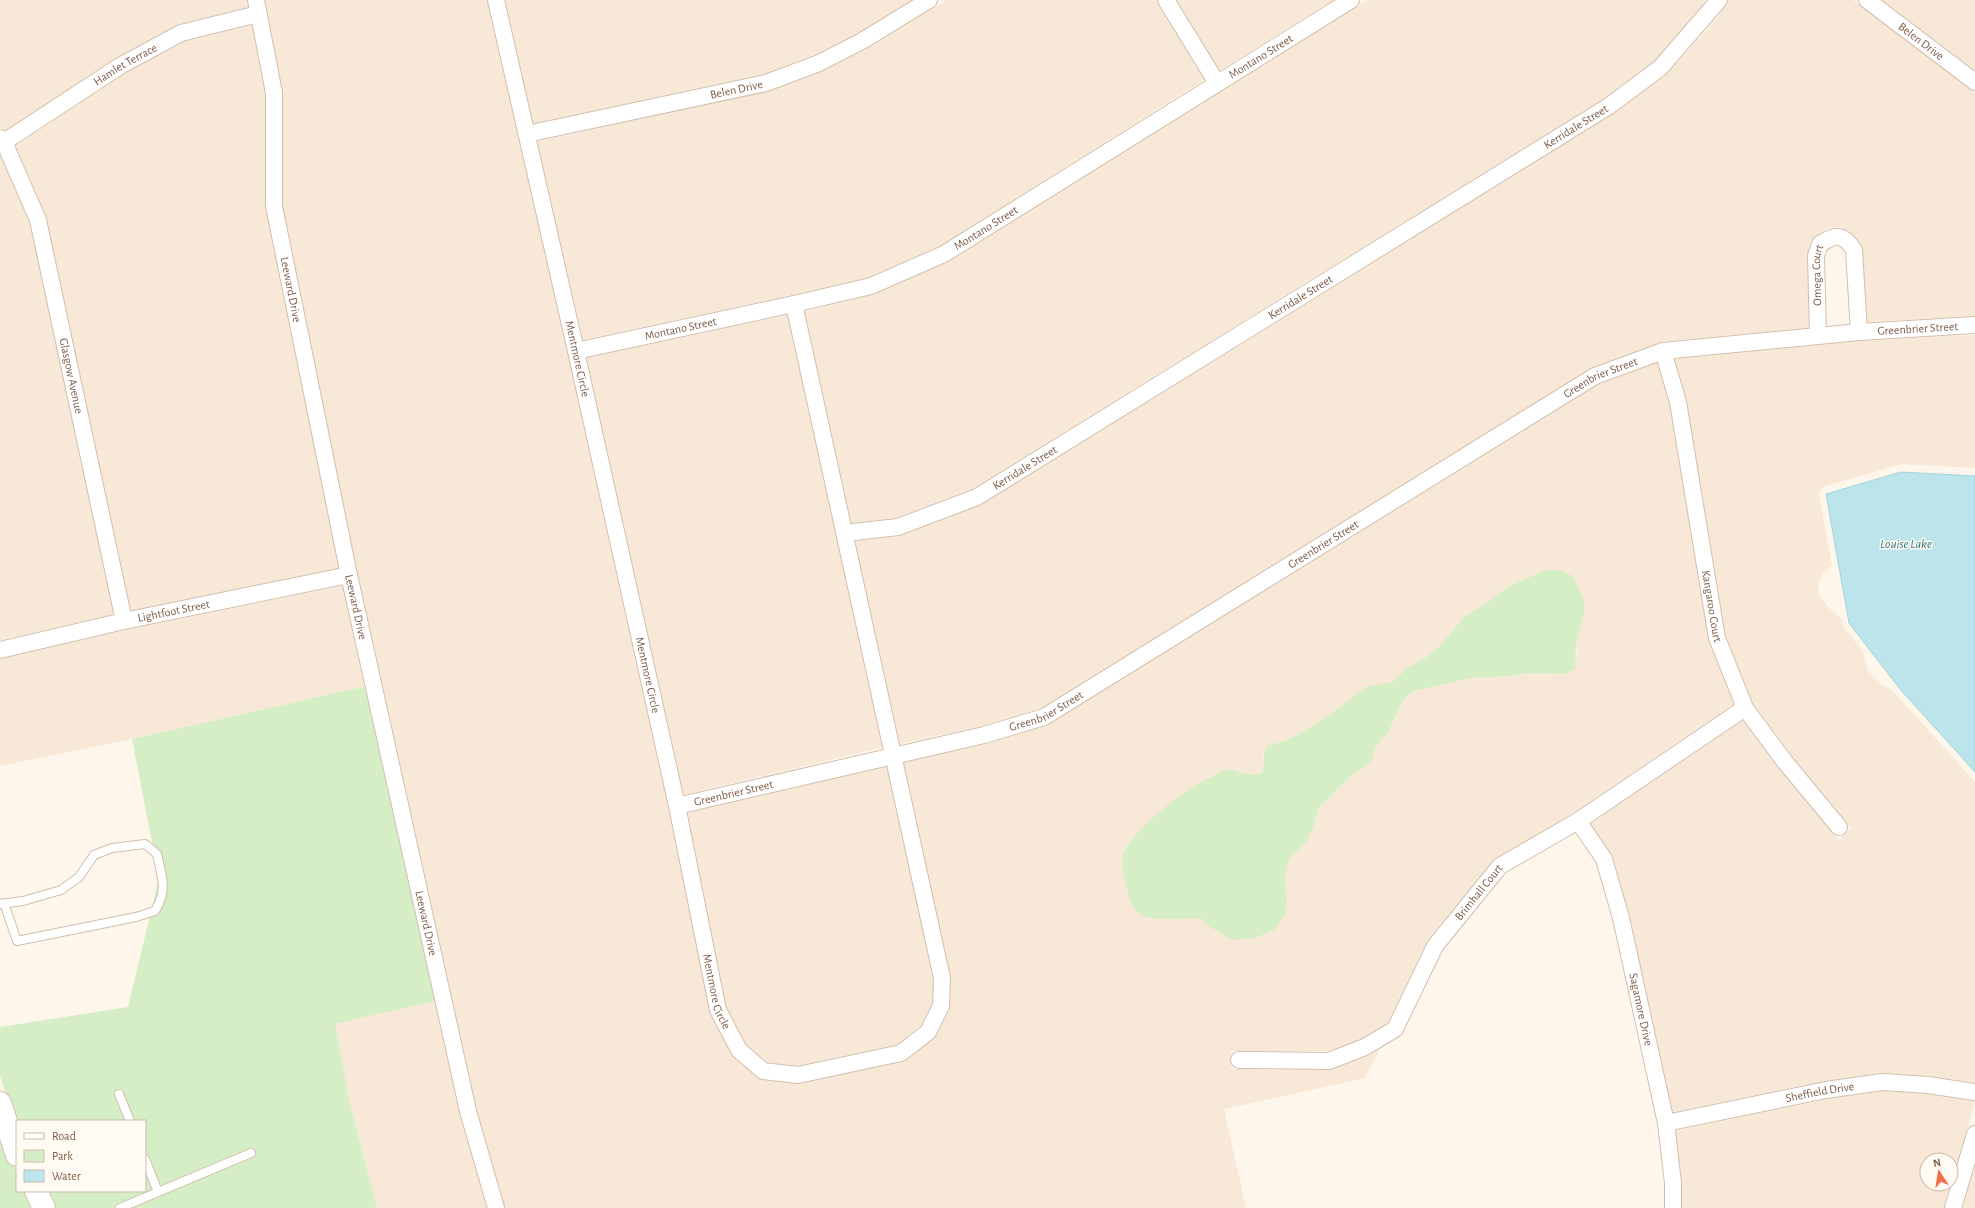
<svg xmlns="http://www.w3.org/2000/svg" width="1975" height="1208" viewBox="0 0 1975 1208" font-family="'Alegreya Sans',sans-serif">
<style>
.residential{fill:#f7e8d7;fill-rule:evenodd}
.green{fill:#d6eec5}
.water{fill:#bbe4eb;stroke:#a0d4de}
.lines{fill:none;stroke-linecap:round;stroke-linejoin:round}
.lane-casing{stroke:#d3bead;stroke-width:10}
.street-casing{stroke:#d3bead;stroke-width:18}
.secondary-casing{stroke:#d8c0ac;stroke-width:24}
.lane{stroke:#fff;stroke-width:8}
.street{stroke:#fff;stroke-width:16}
.secondary{stroke:#fff;stroke-width:22}
.labels{text-anchor:middle;stroke-width:3;stroke-linejoin:round;paint-order:stroke}
.street-label{font-size:12px;fill:#7d5c49;stroke:#fffaf2}
.water-label{font-size:13px;font-style:italic;fill:#3a7682;stroke:#fffaf2}
</style>
<rect width="100%" height="100%" fill="#fef6ea"/>
<path class="residential" d="M0 0H247L249 7 179 24 116 58 5 131 0 126Z
M264 0H487L568 353 669 807 710 1011 732 1054 762 1080 799 1084 904 1061 933 1039 949 1011V977L903 762 986 744 1048 725 1598 385 1658 362 1671 404 1709 639 1734 704 1573 813 1494 860 1428 939 1388 1022 1362 1039 1328 1051H1231V1069L1330 1070 1368 1056 1380 1049 1365 1078 1224 1109 1246 1208H504L476 1109 357 573 282 205V92ZM1546 570 1573 576 1584 600V614L1576 642 1577 654 1564 674 1527 673 1512 676 1471 678 1414 691 1402 701 1388 733 1375 747 1372 761 1365 767 1352 775 1318 809 1314 825 1307 841 1289 859 1284 879 1287 896 1232 940 1208 926 1202 919 1186 917 1168 919 1158 813 1210 776 1239 773 1251 776 1262 773 1264 766 1263 754 1276 743 1290 739 1325 718 1366 687 1392 682 1408 667 1427 657 1439 647 1464 617 1484 605 1507 587Z
M504 0H912L859 33 815 54 764 74 533 124Z
M947 0H1156L1205 79 940 246 868 277 792 295 582 340 537 142 769 91 822 71 867 49Z
M1175 0H1333L1219 71Z
M1368 0H1709L1655 61 1604 98 973 488 896 518 851 523 804 312 874 294 948 262Z
M1730 0H1853L1975 93V316L1866 322 1860 245 1854 235 1841 227 1826 229 1815 236 1808 252 1809 328 1668 341V340L1592 368 1041 708 982 726 899 744 855 541 901 535 981 505 1613 114 1666 75 1715 21Z
M1881 0H1975V71Z
M252 25 265 94 266 208 339 568 130 611 46 219 15 146 124 74 184 42Z
M0 153 30 223 114 614 0 640Z
M788 315 883 747 683 795 586 358Z
M1975 335V468L1901 464 1822 487 1819 495 1832 565 1823 573 1818 584 1819 595 1830 609 1842 620 1844 628 1862 650 1867 670 1882 685 1892 690 1975 782V1083L1928 1076 1881 1073 1824 1081 1672 1112 1629 916 1611 857 1590 824 1743 720 1780 768 1839 840 1851 828 1791 756 1752 703 1725 635 1686 401 1674 359 1860 341Z
M343 586 365 687 353 689 132 739 0 766V659L126 630Z
M888 765 933 979V1002L922 1025 898 1044 797 1066 766 1062 745 1044 725 1007 687 813Z
M435 1001 460 1114 488 1208H377L349 1100 334 1024Z
M1883 1091 1927 1094 1975 1101 1949 1196 1944 1208H1681V1183L1675 1131 1828 1099ZM1927 1160H1951V1184H1927Z
M1975 1165V1208H1963L1964 1204Z"/>
<path class="green" d="M1546 570H1559L1573 576 1584 600V614L1576 642 1575 669 1564 674 1527 673 1512 676 1471 678 1414 691 1402 701 1388 733 1375 747 1372 761 1365 767 1352 775 1318 809 1314 825 1307 841 1289 859 1284 879 1287 896 1286 913 1275 929 1255 938 1232 940 1208 926 1202 919C1183 917 1163 922 1144 916 1134 913 1129 899 1127 889 1124 877 1119 863 1125 851 1139 823 1202 774 1232 769 1243 775 1251 776 1262 773 1265 763 1262 755 1267 746L1290 739 1325 718 1366 687 1392 682 1408 667 1427 657 1439 647 1464 617 1484 605 1507 587Z
M365 687 435 1001 335 1024 349 1100 377 1208H53L45 1191H145V1121H17V1129L0 1076V1027L128 1007 159 878 132 739 353 689Z
M0 1129 8 1155 17 1172V1191H27L35 1208H0Z"/>
<path class="water" d="M1901 472 1975 476V772L1900 689 1849 623 1826 494Z"/>
<g class="lines">
<defs>
<path id="lane" d="M0 904 23 901 61 890 79 877 94 855 112 848 145 844 157 854C162 878 168 889 155 911L136 917 17 941 4 903
M119 1094 130 1121
M145 1159 158 1192
M120 1208 251 1153"/>
<g id="street">
<path id="s1" d="M256 0 274 93V206L349 575 468 1111 496 1208"/>
<path id="s2" d="M496 0 576 351 677 806 718 1010 739 1050 763 1071 798 1075 901 1053 928 1032 941 1006 942 978 794 304"/>
<path d="M1166 0 1217 83"/>
<path id="s3" d="M1867 0 1975 82"/>
<path id="s4" d="M527 134 766 83 819 63 862 41 929 0"/>
<path id="s5" d="M0 138 4 142 38 220 124 621"/>
<path id="s6" d="M4 142 120 66 181 33 258 14"/>
<path id="s7" d="M1818 336 1816 256 1820 244C1836 234 1843 233 1854 250L1859 332"/>
<path id="s8" d="M576 351 794 304 871 286 944 254 1351 0"/>
<path id="s9" d="M1663 351 1678 402 1717 638 1745 708 1785 762 1839 827"/>
<path id="s10" d="M845 533 898 527 977 497 1609 106 1660 68 1719 0"/>
<path id="s11" d="M0 650 124 621 349 575"/>
<path id="s12" d="M677 806 984 735 1044 717 1595 376 1663 351 1859 332 1975 325"/>
<path id="s13" d="M1578 821 1604 859 1621 918 1666 1123 1673 1183V1208"/>
<path id="s14" d="M1239 1060 1329 1061 1365 1047 1395 1029 1435 946 1500 866 1578 821 1745 708"/>
<path id="s15" d="M1666 1123 1826 1090 1882 1082 1928 1085 1975 1092"/>
<path d="M1953 1208 1975 1134"/>
</g>
<path id="secondary" d="M0 1103 17 1155
M36 1191 44 1208"/>
</defs>
<use href="#lane" class="lane-casing"/>
<use href="#street" class="street-casing"/>
<use href="#secondary" class="secondary-casing"/>
<use href="#lane" class="lane"/>
<use href="#street" class="street"/>
<use href="#secondary" class="secondary"/>
</g>
<g class="labels">
<g class="street-label">
<text dy="4" stroke="none"><textPath href="#s3" startOffset="68">Belen Drive</textPath></text>
<text dy="4" stroke="none"><textPath href="#s8" startOffset="755">Montano Street</textPath></text>
<text dy="4" stroke="none"><textPath href="#s6" startOffset="144">Hamlet Terrace</textPath></text>
<text dy="4" stroke="none"><textPath href="#s4" startOffset="214">Belen Drive</textPath></text>
<text dy="4" stroke="none"><textPath href="#s10" startOffset="842">Kerridale Street</textPath></text>
<text dy="4" stroke="none"><textPath href="#s8" startOffset="431">Montano Street</textPath></text>
<text dy="4" stroke="none"><textPath href="#s7" startOffset="61">Omega Court</textPath></text>
<text dy="4" stroke="none"><textPath href="#s1" startOffset="293">Leeward Drive</textPath></text>
<text dy="4" stroke="none"><textPath href="#s10" startOffset="518">Kerridale Street</textPath></text>
<text dy="4" stroke="none"><textPath href="#s8" startOffset="107">Montano Street</textPath></text>
<text dy="4" stroke="none"><textPath href="#s12" startOffset="1354">Greenbrier Street</textPath></text>
<text dy="4" stroke="none"><textPath href="#s2" startOffset="368">Mentmore Circle</textPath></text>
<text dy="4" stroke="none"><textPath href="#s5" startOffset="250">Glasgow Avenue</textPath></text>
<text dy="4" stroke="none"><textPath href="#s12" startOffset="1030">Greenbrier Street</textPath></text>
<text dy="4" stroke="none"><textPath href="#s10" startOffset="194">Kerridale Street</textPath></text>
<text dy="4" stroke="none"><textPath href="#s12" startOffset="706">Greenbrier Street</textPath></text>
<text dy="4" stroke="none"><textPath href="#s9" startOffset="260">Kangaroo Court</textPath></text>
<text dy="4" stroke="none"><textPath href="#s1" startOffset="617">Leeward Drive</textPath></text>
<text dy="4" stroke="none"><textPath href="#s11" startOffset="178">Lightfoot Street</textPath></text>
<text dy="4" stroke="none"><textPath href="#s2" startOffset="692">Mentmore Circle</textPath></text>
<text dy="4" stroke="none"><textPath href="#s12" startOffset="382">Greenbrier Street</textPath></text>
<text dy="4" stroke="none"><textPath href="#s12" startOffset="58">Greenbrier Street</textPath></text>
<text dy="4" stroke="none"><textPath href="#s14" startOffset="325">Brimhall Court</textPath></text>
<text dy="4" stroke="none"><textPath href="#s1" startOffset="941">Leeward Drive</textPath></text>
<text dy="4" stroke="none"><textPath href="#s2" startOffset="1016">Mentmore Circle</textPath></text>
<text dy="4" stroke="none"><textPath href="#s13" startOffset="201">Sagamore Drive</textPath></text>
<text dy="4" stroke="none"><textPath href="#s15" startOffset="157">Sheffield Drive</textPath></text>
</g>
<g class="water-label">
<text x="1906" y="548">Louise Lake</text>
</g>
</g>
<rect x="16" y="1120" width="130" height="72" fill="#fffaf2" stroke="#cbbbae"/>
<rect x="24" y="1133" width="20" height="6" fill="#ffffff" stroke="#cbbbae"/>
<text x="52" y="1140" font-size="12" fill="#7d5c49">Road</text>
<rect x="24" y="1150" width="20" height="12" fill="#d6eec5" stroke="#cbbbae"/>
<text x="52" y="1160" font-size="12" fill="#7d5c49">Park</text>
<rect x="24" y="1170" width="20" height="12" fill="#bbe4eb" stroke="#cbbbae"/>
<text x="52" y="1180" font-size="12" fill="#7d5c49">Water</text>
<g transform="translate(1939 1172) rotate(348)"><circle r="19" fill="#fffaf2" stroke="#cbbbae"/>
<path d="M0-3L7 15L0 10L-7 15Z" fill="#f26d45"/>
<text y="-6" font-size="11" font-weight="bold" text-anchor="middle" fill="#7d5c49">N</text>
</g>
</svg>
